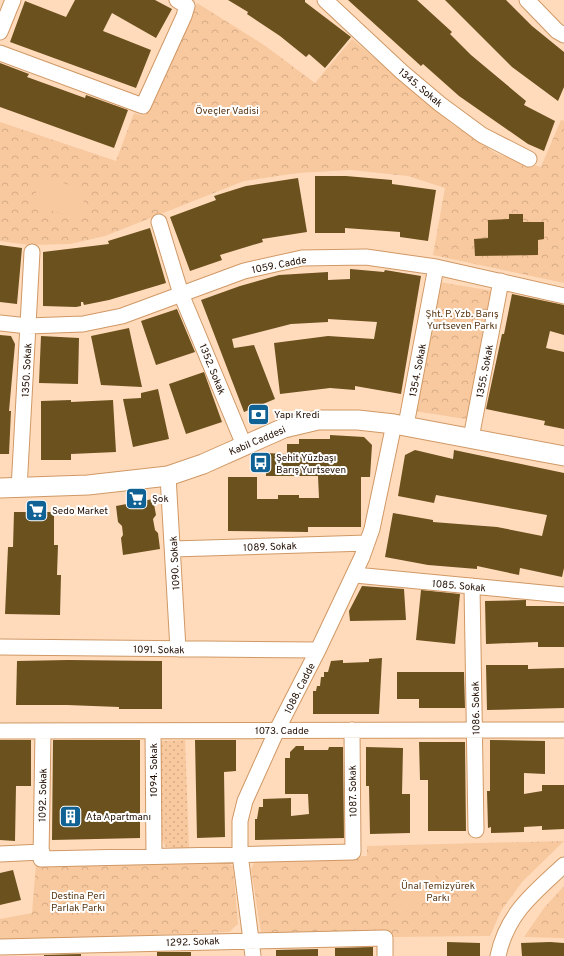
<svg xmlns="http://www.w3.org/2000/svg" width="564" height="956" viewBox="0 0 564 956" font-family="Overpass,sans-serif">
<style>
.grass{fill:url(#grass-dots)}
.park{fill:url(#park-crowns)}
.garden{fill:#f8c89e}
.building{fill:#6a511d}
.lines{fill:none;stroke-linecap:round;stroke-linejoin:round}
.minor-casing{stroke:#d09865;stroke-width:17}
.major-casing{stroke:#d09865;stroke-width:21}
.minor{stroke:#fff;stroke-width:15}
.major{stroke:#fff;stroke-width:19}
.labels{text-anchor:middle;stroke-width:4;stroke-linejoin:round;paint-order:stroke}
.street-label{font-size:10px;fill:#210d00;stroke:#fff}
.park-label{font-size:10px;fill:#583613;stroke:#fff}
.poi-label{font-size:10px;fill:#210d00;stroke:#fff;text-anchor:start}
</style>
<defs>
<pattern id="grass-dots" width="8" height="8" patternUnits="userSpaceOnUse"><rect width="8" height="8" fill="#f8c89e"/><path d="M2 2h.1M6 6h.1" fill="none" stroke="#d4ab86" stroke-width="1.8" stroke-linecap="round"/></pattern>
<pattern id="park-crowns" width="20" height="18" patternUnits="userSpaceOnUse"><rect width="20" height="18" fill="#f8c89e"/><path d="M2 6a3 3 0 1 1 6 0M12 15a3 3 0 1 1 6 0" fill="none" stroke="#d4ab86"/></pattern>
</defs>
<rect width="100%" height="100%" fill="#ffdbbc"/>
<path class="grass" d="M185 740 189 849 166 847 161 838 157 741Z"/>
<path class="park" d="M197 3 264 45 315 83 352 39 452 124 497 154 541 167 561 120 564 121V283L433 255 445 188 408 176 351 170 298 173 244 181 105 236 70 244 29 245 0 241V122L116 161 134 113 143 116Z
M439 282 499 292 472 420 414 411Z
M564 841 522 882 501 911 490 936 392 937 389 932H261L251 869 257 857 367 856V846Z
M223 861 233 866 238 924 229 932 0 941V919L32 913 36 864Z
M564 886V938L524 937 544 908Z"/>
<path class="garden" d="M42 176 87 191 78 219 32 204Z
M433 871 443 892 404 910 394 890Z"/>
<path class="building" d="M75 0H155L172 9 156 38 112 13 103 31 151 50 136 88 10 42 25 1 66 17Z
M228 0H305V2L351 37 325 68 309 54 306 57 280 36 247 14 248 12Z
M348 0H417L452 32 450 34 471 55 526 101 524 105 555 121 544 151 528 144 459 96 423 64 421 66Z
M445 0H506L532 26 564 52V87L558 101 512 67Z
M0 63 29 74 27 77 85 98 86 95 128 110 114 148 0 107Z
M315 176H346L392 180V184L436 190 428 241 400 237V232L345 228V233H315Z
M298 178 307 232 262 239 263 242 220 255 222 260 190 271 170 217 216 200 214 196 246 186Z
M509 214H523V222H544V239L538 240V255L475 256 474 239 488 238V220L509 219Z
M150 228 166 283 109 300 84 305 83 302H81V306L76 307 43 306V252L109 244 108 241Z
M0 245 22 248 17 304 0 302Z
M350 269 384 272 385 270 421 276 401 394 355 386V390L330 388 280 394 274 343 328 336 374 339 377 322 328 319V322L291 324 232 339 234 348 254 345 275 399 244 412 201 300 240 286 279 275 328 272V280L350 279Z
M512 294 564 305V335L550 331 546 348 564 352V429L544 425 545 421 486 409 502 334H504Z
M177 309 195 352 156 365 141 321Z
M129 328 142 387 101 385 91 336Z
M0 335 11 336 15 344 9 411H11L9 454H0Z
M41 336 79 338 78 384 39 383Z
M204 372 222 422 186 434 169 384Z
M158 389 169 439 133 447 123 399 141 398V393Z
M71 400V402L113 400 116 452 71 454V460H41V401Z
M330 435 364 437 372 445 370 477H361V527H308V532L228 531V477H257V499H278V495H299V498H319L318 476H266V453L287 454V444H299V439H330Z
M415 450 453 459 454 450 564 473V568L562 577 520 568 519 575 477 566V569L428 565 385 557 393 513 433 520V522L497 527 542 536 547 515 436 495 434 503 398 496 405 455Z
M153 499 156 515 153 519 155 530 158 533 160 549 123 555 121 538 123 535 122 526 118 522 116 506Z
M14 512H54V545H58L57 575H61L60 615 5 614 8 547H13Z
M362 586 404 589 406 620 350 621 349 611Z
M421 590 460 594 455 644 416 640Z
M526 600V606H564V647H538V642L486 644 485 601Z
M382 658 379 714H313V691H316L317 686H320L321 677H324V672H328L331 661 343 660V663L369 662V659Z
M68 660 162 661V709H119V707L67 705H16L17 661Z
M486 665H528V669L564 668V708L487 710Z
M397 672H464L465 708H419V699H397Z
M0 740H31V786H16L15 841 0 840Z
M53 740H140V838L52 840Z
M195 740H236V771L224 772 225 837 197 838Z
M490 740 545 741V774L524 773V794L542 791V785H564V829L542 830V826L524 827V832L491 833V827L488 828 487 791H490Z
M419 742H465L466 831H428V780H420Z
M296 746H304V750H328L329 747H343L344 838 255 840V819H257L259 807H263V799L291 798V816L309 814 308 794H285V758H290V752Z
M366 747 403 748 402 794H410V833L370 834 369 786H366Z
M13 870 21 900 0 905V873Z
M447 942 480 943V956H447Z
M550 942 564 943V956H522L521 943Z
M373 947V956H335V948Z
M318 949V956H276V950Z
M157 952H191V956H157Z
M81 954V956H44V955Z"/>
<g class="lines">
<defs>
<path id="minor" d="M325 0 402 72 440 104 482 135 529 159
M527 0 557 31 564 35
M0 32 13 0
M0 53 143 106 184 16 187 6 177 0
M159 222 181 294 244 445
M0 323 28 326 83 324 122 316 244 271 302 258 366 257 436 267 564 296
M406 425 436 267
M471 438 501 281
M168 476 178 649
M19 489 32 252
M173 549 367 543
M355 575 564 595
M472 586 476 830
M0 647 318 650
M0 731 564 730
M43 731 41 859 353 852 352 730
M153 731 154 856
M0 854 42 852
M0 947 385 938V956
M253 956 240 854V821L245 801 277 730 318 650 362 557 372 529 394 424
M498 956C507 913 534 893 564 865"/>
<path id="major" d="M0 488 88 485 168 476 203 464 284 428 318 420H358L394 424 564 456"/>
</defs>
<use href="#minor" class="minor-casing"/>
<use href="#major" class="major-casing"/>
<use href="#minor" class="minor"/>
<use href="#major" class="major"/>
</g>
<defs>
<symbol id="bank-square" viewBox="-11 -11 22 22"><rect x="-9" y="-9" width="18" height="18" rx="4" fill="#116294" stroke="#fff"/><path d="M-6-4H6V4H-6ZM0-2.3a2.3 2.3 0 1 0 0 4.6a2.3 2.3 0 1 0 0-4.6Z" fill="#fff"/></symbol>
<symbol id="bus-square" viewBox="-11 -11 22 22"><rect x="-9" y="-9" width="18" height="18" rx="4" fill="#116294" stroke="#fff"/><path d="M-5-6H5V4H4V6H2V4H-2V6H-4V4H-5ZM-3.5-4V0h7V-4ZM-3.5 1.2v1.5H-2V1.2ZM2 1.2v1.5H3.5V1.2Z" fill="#fff"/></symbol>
<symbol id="supermarket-square" viewBox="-11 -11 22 22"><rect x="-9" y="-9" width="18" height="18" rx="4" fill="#116294" stroke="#fff"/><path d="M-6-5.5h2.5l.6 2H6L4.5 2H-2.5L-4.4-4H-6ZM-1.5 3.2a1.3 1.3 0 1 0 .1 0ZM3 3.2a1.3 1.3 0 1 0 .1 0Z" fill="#fff"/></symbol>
<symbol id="building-square" viewBox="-11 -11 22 22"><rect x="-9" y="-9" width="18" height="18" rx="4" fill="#116294" stroke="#fff"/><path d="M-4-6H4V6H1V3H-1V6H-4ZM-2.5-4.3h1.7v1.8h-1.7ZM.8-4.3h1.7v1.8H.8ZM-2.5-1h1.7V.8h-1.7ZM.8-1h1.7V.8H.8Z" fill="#fff"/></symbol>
</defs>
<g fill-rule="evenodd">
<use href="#bank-square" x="246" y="402" width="25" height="25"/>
<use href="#bus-square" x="248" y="450" width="25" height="25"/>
<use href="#supermarket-square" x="124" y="486" width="25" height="25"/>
<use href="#supermarket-square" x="24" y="498" width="25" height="25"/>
<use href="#building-square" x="58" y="804" width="25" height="25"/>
</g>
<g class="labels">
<g class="street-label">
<text transform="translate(421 87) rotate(40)" y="4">1345. Sokak</text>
<text transform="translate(279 264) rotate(-11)" y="4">1059. Cadde</text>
<text transform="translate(213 369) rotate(68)" y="4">1352. Sokak</text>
<text transform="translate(26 370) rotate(-87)" y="4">1350. Sokak</text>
<text transform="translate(417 370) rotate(-79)" y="4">1354. Sokak</text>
<text transform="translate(484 371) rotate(-79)" y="4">1355. Sokak</text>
<text transform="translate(257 440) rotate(-23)" y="4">Kabil Caddesi</text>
<text transform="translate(270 546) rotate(-2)" y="4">1089. Sokak</text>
<text transform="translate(174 563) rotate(-93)" y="4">1090. Sokak</text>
<text transform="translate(459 585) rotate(5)" y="4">1085. Sokak</text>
<text transform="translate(159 649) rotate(1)" y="4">1091. Sokak</text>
<text transform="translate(299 688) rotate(-63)" y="4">1088. Cadde</text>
<text transform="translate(475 708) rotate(-91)" y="4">1086. Sokak</text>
<text x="282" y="734">1073. Cadde</text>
<text transform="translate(153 770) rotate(-90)" y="4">1094. Sokak</text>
<text transform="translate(352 791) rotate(-91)" y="4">1087. Sokak</text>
<text transform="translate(42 795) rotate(-89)" y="4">1092. Sokak</text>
<text transform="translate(193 941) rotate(-2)" y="4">1292. Sokak</text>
</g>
<g class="park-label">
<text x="227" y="114">Öveçler Vadisi</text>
<text x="462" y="317">Şht. P. Yzb. Barış<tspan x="462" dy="12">Yurtseven Parkı</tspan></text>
<text x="438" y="889">Ünal Temizyürek<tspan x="438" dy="12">Parkı</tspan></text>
<text x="78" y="899">Destina Peri<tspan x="78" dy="12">Parlak Parkı</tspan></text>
</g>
<g class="poi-label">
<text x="274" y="418">Yapı Kredi</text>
<text x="276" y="461">Şehit Yüzbaşı<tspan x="276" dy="12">Barış Yurtseven</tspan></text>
<text x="152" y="502">Şok</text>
<text x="52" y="514">Sedo Market</text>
<text x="86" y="820">Ata Apartmanı</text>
</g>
</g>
</svg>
